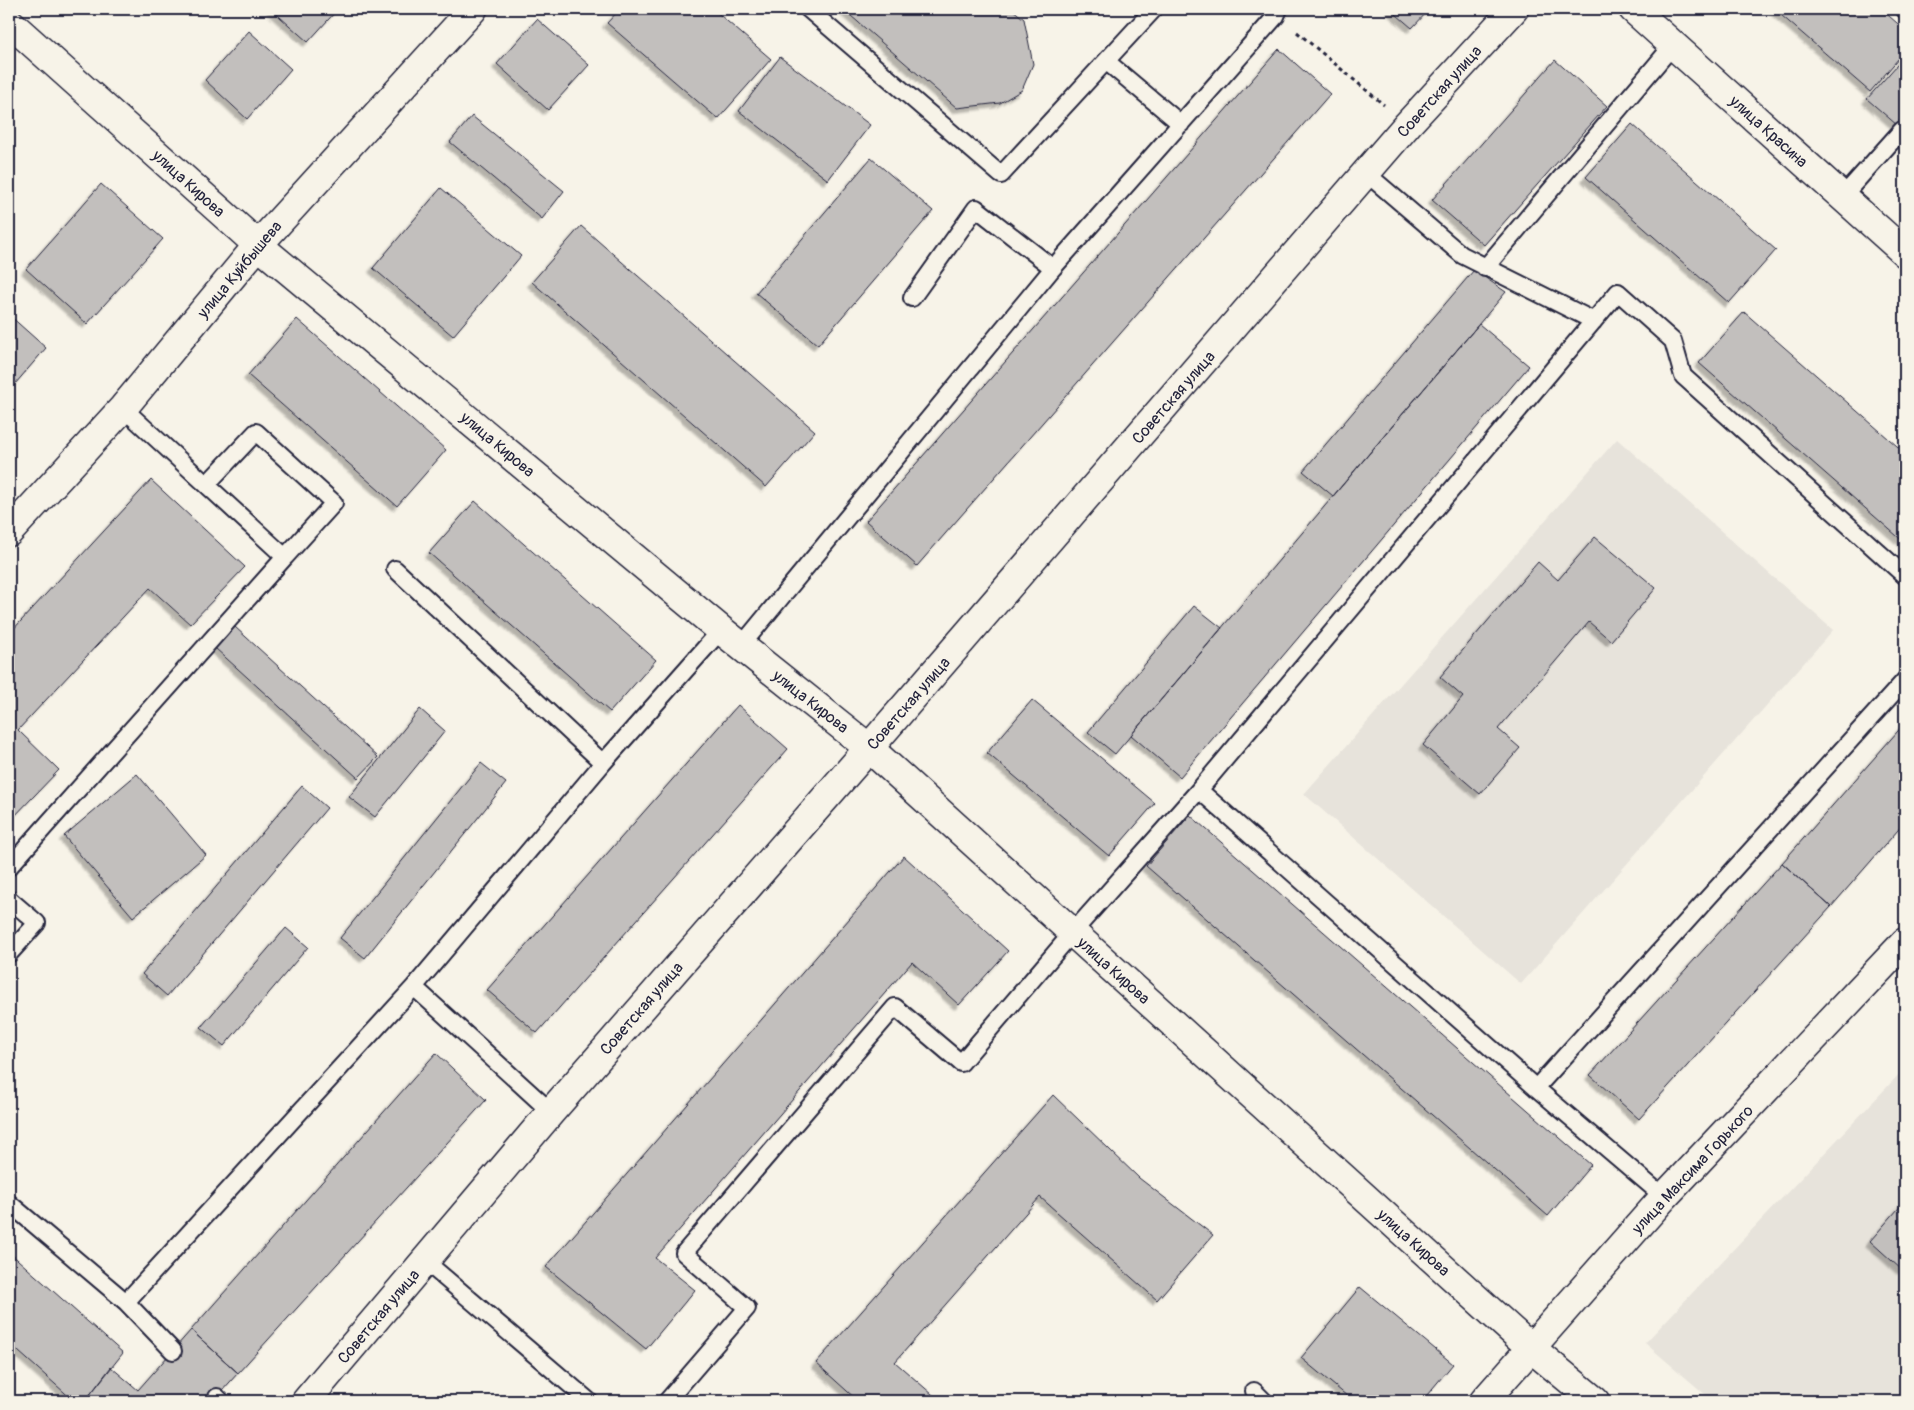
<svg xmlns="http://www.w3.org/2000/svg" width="1914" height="1410" viewBox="0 0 1914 1410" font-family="Pangolin,sans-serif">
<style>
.built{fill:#e7e3db}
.building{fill:#c2bfbd;stroke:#22223b;filter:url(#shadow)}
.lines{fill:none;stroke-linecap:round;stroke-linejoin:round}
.lane-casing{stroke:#22223b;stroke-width:20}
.secondary-casing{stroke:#22223b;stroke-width:31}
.primary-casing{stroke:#22223b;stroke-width:31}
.path{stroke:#22223b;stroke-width:3;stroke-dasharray:4 4;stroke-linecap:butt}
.lane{stroke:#f7f3e8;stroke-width:16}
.secondary{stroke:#f7f3e8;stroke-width:28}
.primary{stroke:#f7f3e8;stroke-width:28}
.labels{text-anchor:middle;stroke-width:4;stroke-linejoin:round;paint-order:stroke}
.street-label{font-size:16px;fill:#22223b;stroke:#f7f3e8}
</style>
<defs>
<filter id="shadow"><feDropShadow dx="-4.5" dy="4.5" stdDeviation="1" flood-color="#0004"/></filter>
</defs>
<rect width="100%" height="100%" fill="#f7f3e8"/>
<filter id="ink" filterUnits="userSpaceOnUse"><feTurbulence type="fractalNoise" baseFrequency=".02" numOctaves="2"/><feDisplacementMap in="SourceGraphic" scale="10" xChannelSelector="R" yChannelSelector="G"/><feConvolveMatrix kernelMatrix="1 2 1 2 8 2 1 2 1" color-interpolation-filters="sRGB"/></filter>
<g filter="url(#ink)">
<path class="built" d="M1617 439 1833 630 1521 984 1304 794Z
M1905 1068V1401H1713L1645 1343Z"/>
<path class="building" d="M271 9H338L308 42Z
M620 9H713L771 59 718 119 607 23Z
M843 9H1012L1024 19 1033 64 1022 90 1000 103 957 108Z
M1390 9H1430L1412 28Z
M1774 9H1881L1905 30V51L1870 92Z
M537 19 589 65 548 110 497 64Z
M249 31 291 69 247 119 205 80Z
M1279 49 1330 94 917 566 866 521Z
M1905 56V132L1867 99Z
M780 57 870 125 828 180 739 111Z
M1555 60 1607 106 1484 245 1432 200Z
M472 116 564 191 542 219 450 142Z
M1632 124 1776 250 1729 303 1586 177Z
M871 158 933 211 818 345 756 293Z
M101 184 163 239 87 324 26 269Z
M441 188 521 256 453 336 373 268Z
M581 226 815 431 766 487 532 282Z
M1474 270 1506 292 1333 496 1303 471Z
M1744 312 1905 453V543L1699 363Z
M9 315 46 348 9 391Z
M297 319 446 450 397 506 248 375Z
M1479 324 1529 366 1180 777 1131 735Z
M151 480 245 567 190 624 150 588 18 730 59 770 9 822V634Z
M475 501 656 660 610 712 429 553Z
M1595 537 1656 588 1611 641 1589 622 1498 729 1520 748 1480 794 1423 745 1463 697 1440 677 1538 562 1558 580Z
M1194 606 1222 628 1115 754 1088 732Z
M235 627 378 757 358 778 215 648Z
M1032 700 1155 803 1109 856 987 753Z
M738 705 788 749 537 1033 487 990Z
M420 709 445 731 375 817 349 797Z
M1905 723V822L1831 907 1782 863Z
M481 763 506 783 365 958 340 938Z
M137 774 206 855 133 917 64 836Z
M302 786 327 808 167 996 142 974Z
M1190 815 1591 1165 1548 1216 1146 866Z
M904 856 1008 951 959 1005 912 962 655 1258 695 1290 646 1349 546 1267Z
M1782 863 1831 907 1639 1119 1590 1075Z
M286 928 308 947 224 1046 201 1027Z
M436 1053 486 1100 238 1373 191 1330Z
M1053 1095 1139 1178 1213 1235 1157 1300 1040 1197 895 1362 940 1401H865L859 1397 857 1400 816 1363Z
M1905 1201V1267L1902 1270 1870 1241Z
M9 1252 123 1353 85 1401H74L9 1343Z
M1360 1287 1453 1364 1422 1401H1353L1301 1358Z
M191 1330 238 1373 213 1401H85L111 1367 138 1390Z"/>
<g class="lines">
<defs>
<path id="lane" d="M808 9 1001 175 1106 61 1181 124
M1904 9 1905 10
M1106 61 1154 9
M1366 173 1462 255 1594 321
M1842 197 1902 130
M1485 268 1673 45
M912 298 976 208 1053 268
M123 408 285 557 334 503 256 432 207 484
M395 569 603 763
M741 646 1053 268 1276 16 1279 9
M9 867 285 557
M9 899 37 923 9 954
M414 987 551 1112
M1536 1088 1905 680
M1664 1197 1536 1088 1199 790 1618 292 1673 341 1683 376 1905 576
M9 1203 126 1302
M425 1261 589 1401
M173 1351 126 1302 414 987 603 763 721 630
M1254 1391 1264 1401
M217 1397 221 1401
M667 1401 747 1308 684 1253 895 1007 961 1063 1073 932 1199 790"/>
<path id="secondary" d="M9 22 258 245 721 630 869 748 1531 1348 1595 1401
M306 1401 551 1112 869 748 1408 124 1514 9
M1484 1401 1664 1197 1905 942"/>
<path id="primary" d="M1633 9 1905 253
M9 532 123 408 258 245 473 9"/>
</defs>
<use href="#lane" class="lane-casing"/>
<use href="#secondary" class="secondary-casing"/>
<use href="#primary" class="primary-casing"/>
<path class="path" d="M1297 32 1384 105"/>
<use href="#lane" class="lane"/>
<use href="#secondary" class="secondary"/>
<use href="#primary" class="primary"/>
</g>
</g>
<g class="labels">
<g class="street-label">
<text transform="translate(1439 91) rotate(-48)" y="6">Советская улица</text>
<text transform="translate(1769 131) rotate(42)" y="6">улица Красина</text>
<text transform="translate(189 183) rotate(42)" y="6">улица Кирова</text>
<text transform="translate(239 269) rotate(-50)" y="6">улица Куйбышева</text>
<text transform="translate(1173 397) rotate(-49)" y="6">Советская улица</text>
<text transform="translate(498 444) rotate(40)" y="6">улица Кирова</text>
<text transform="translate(811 701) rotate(38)" y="6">улица Кирова</text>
<text transform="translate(908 703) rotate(-49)" y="6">Советская улица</text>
<text transform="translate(1114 970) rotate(42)" y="6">улица Кирова</text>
<text transform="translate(641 1008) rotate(-49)" y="6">Советская улица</text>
<text transform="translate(1692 1169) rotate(-47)" y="6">улица Максима Горького</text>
<text transform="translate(1414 1242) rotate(42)" y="6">улица Кирова</text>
<text transform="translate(378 1316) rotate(-50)" y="6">Советская улица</text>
</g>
</g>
<rect width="1914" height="1410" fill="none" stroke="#f7f3e8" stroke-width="30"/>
<rect x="15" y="15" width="1884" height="1380" fill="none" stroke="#22223b" stroke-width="2" filter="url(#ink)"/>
</svg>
